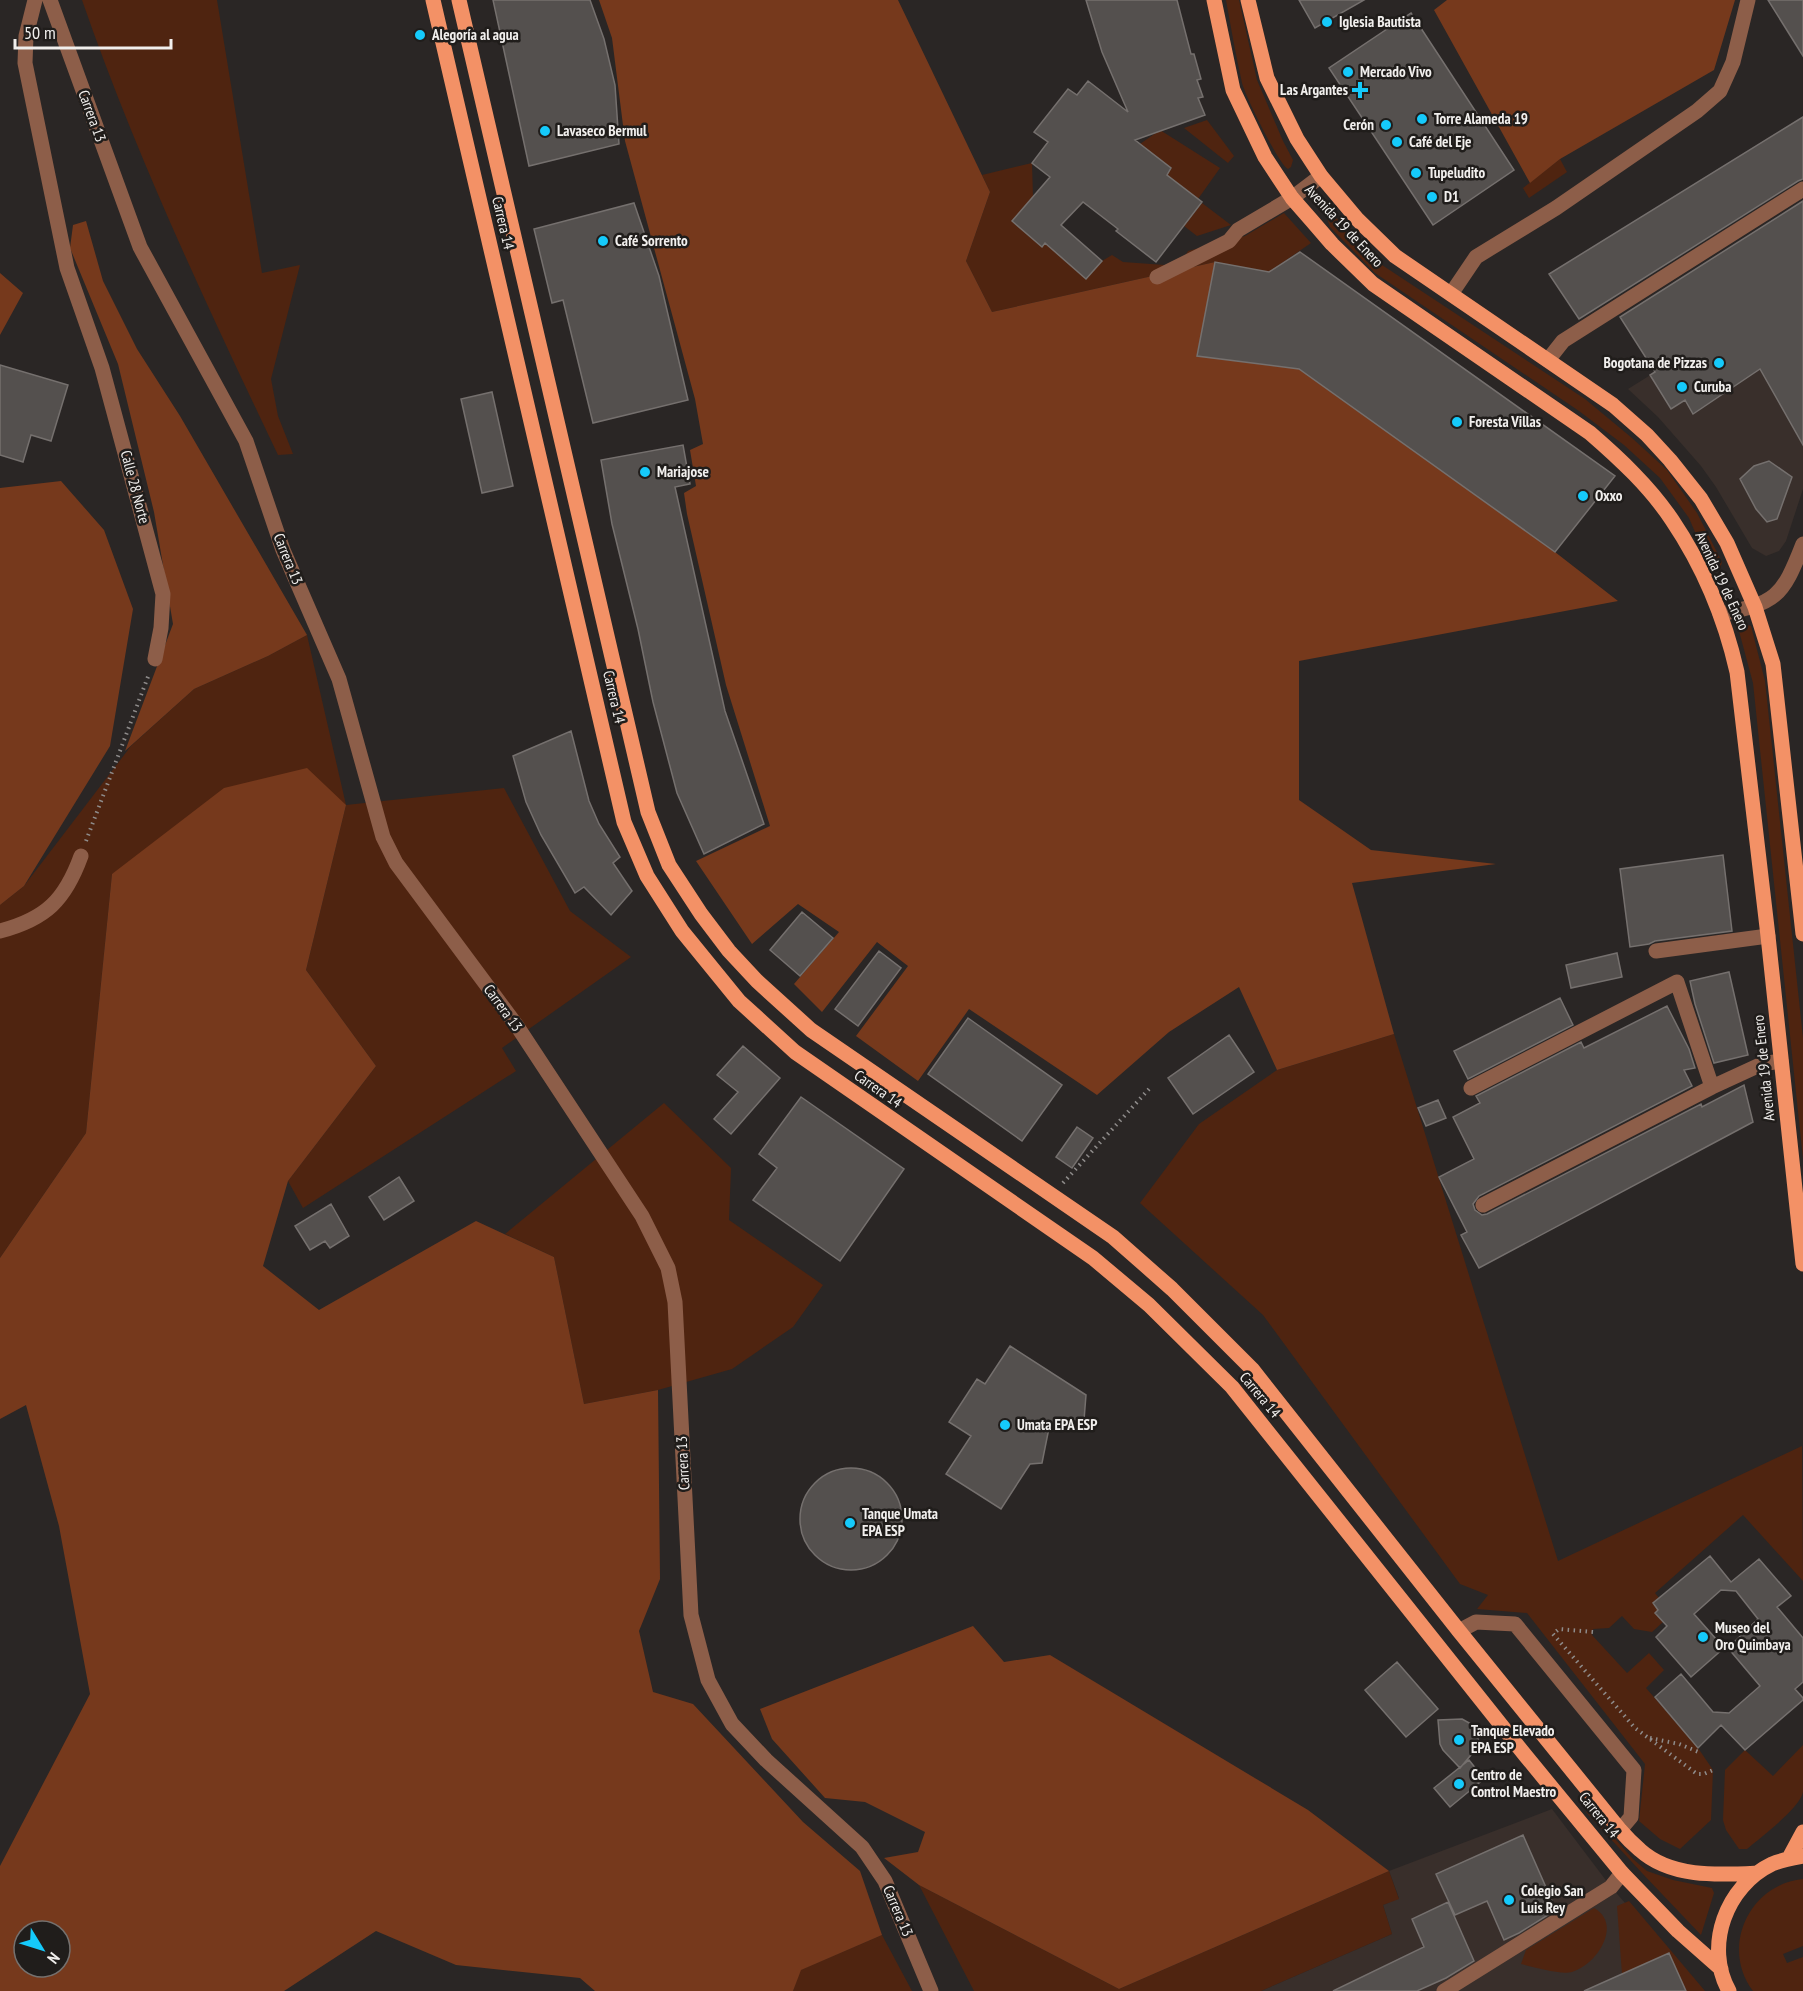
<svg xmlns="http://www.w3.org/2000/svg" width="1803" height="1991" viewBox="0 0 1803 1991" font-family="'PT Sans Narrow',sans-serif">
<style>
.built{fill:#392f2b}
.green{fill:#4f2410}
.forest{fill:#76391c;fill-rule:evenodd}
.building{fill:#54504e;stroke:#75706e;stroke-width:1.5}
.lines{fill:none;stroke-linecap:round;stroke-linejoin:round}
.path{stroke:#8f8c8b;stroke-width:4;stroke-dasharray:1.5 4.5;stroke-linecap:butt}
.minor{stroke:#8d5e49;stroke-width:15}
.major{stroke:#f39166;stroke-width:15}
.poi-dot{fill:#15cafb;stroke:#201d1b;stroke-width:2}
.labels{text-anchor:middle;stroke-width:5;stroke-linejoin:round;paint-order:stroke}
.poi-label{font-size:15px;font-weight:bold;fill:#f1efed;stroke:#201d1b;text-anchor:start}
.street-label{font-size:15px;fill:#f1efed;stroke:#201d1b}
</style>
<rect width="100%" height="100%" fill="#2a2625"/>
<path class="built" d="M1803 280V489L1786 541 1779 551 1766 556 1752 548 1716 487 1701 466 1658 417 1628 389Z
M1552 1809 1611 1887 1669 1953 1697 1991H1261L1392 1934 1383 1905 1399 1898 1389 1871Z"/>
<path class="green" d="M82 0H217L262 273 300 265 271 379 278 416 293 454 278 455C207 306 136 156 82 0Z
M1226 0H1239L1257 80 1283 141 1293 160 1291 167 1288 169C1279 165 1245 95 1242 83 1236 56 1231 28 1226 0Z
M1207 120 1234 156 1228 163 1184 128Z
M1160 130 1220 168 1198 199 1167 175 1171 168 1140 144Z
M1560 159 1567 172 1529 198 1523 188Z
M1032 163 1033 197 1012 221 1042 247 1045 243 1102 261 1112 255 1123 262 1179 266 1188 251 1245 236 1284 213 1311 243 1269 272 1215 262 992 312 966 261 990 192 982 175Z
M1202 203 1231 225 1197 236 1184 226Z
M1322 203 1382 265 1585 399 1632 438 1667 470 1697 513 1722 562 1720 569 1713 570 1710 567 1689 518 1660 478 1624 445 1579 411 1375 273 1330 227Z
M1744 624 1751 626 1765 681 1803 1038V1159L1753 683 1739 631 1741 625Z
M307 635 346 805 504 788 570 911 631 957 502 1048 516 1071 303 1208 288 1181 376 1066 306 970 346 805 112 874 86 1133 0 1258V905L24 886 131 746 194 689 268 656Z
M1394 1034 1558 1561 1802 1446 1803 1581 1743 1515 1655 1593 1659 1598 1653 1603 1658 1610 1655 1613 1663 1622 1652 1632 1634 1629 1622 1616 1609 1628 1593 1629 1592 1635 1627 1673 1649 1653 1664 1670 1646 1688 1698 1748 1713 1770 1711 1820 1680 1849 1660 1839 1639 1821 1645 1764 1527 1613 1477 1609 1488 1595 1460 1584 1263 1315 1140 1203 1199 1124 1277 1070Z
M664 1103 731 1168 729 1220 823 1285 793 1327 732 1369 658 1390 584 1404 554 1257 505 1234Z
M1803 1745C1803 1760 1803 1778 1803 1792 1800 1808 1760 1838 1747 1849H1739L1726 1830 1723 1820 1725 1770 1745 1750 1773 1776Z
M1589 1810 1633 1859 1647 1871 1673 1880 1712 1888 1714 1893 1701 1935 1642 1873 1586 1812Z
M1389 1871 1399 1899 1383 1905 1392 1934 1261 1991H974L919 1885 1119 1989Z
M1803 1879V1946L1783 1954 1787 1963 1803 1957V1991H1753C1720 1948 1749 1884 1803 1879Z
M1629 1901 1705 1991H1686L1669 1953 1622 1974 1617 1906Z
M1594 1908C1623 1924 1597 1965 1572 1972 1561 1975 1534 1967 1521 1964L1526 1950Z
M882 1935 912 1991H793L800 1970Z"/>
<path class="forest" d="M599 0H898L990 192 966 261 992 312 1215 262 1197 356 1299 369 1555 552 1618 601 1299 661V800L1371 850 1496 864 1352 883 1394 1034 1277 1070 1239 987 1169 1032 1097 1095 969 1009 918 1081 856 1036 908 966 877 942 822 1012 794 984 839 932 798 904 752 944 696 861 770 826 726 685 687 514 684 493 696 486 690 450 703 444 695 399 625 141 612 38Z
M1447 0H1735L1714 70 1560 159 1530 183 1434 10Z
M86 221 103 281 137 349 180 416 307 635 268 656 194 689 125 751 173 624 154 512 118 364 70 248 73 225Z
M0 273 23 293 0 335Z
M61 481 104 530 133 609 110 746 24 886 0 905V488Z
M307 768 346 805 306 970 376 1066 288 1181 263 1266 319 1310 476 1221 554 1257 584 1404 658 1390 660 1579 639 1631 653 1692 693 1704 803 1822 860 1871 882 1935 801 1970 793 1991H595L580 1978 456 1965 376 1931 284 1991H0V1866L90 1694 59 1526 26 1405 0 1419V1258L86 1133 112 874 224 788ZM24 1931H60V1967H24Z
M973 1626 1004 1662 1050 1655 1308 1810 1389 1871 1119 1989 919 1885 884 1858 918 1852 925 1832 865 1802 825 1798 772 1739 760 1709Z"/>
<path class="building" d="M493 0H590L604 39 615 85 619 144 529 166Z
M1086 0H1177L1191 54H1194L1201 79 1197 80 1203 97 1198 98 1205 115 1135 140 1171 168 1167 175 1202 202 1156 262 1116 231 1118 229 1083 202 1061 225 1102 261 1086 279 1045 243 1042 247 1012 221 1050 177 1032 163 1048 142 1034 132 1068 89 1077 95 1088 81 1128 112 1102 52Z
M1299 0H1364L1315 28Z
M1768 0H1803V56Z
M1411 13 1514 170 1433 225 1329 68Z
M1803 117V179L1798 181 1579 319 1549 274Z
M1803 201V445L1760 369 1693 414 1685 400 1671 409 1650 375 1655 372 1620 317Z
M634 203 659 276 688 400 593 423 563 300 552 303 534 229Z
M1300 252 1615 476 1555 552 1299 369 1197 356 1215 262 1269 272Z
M0 365 68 385 51 441 31 435 23 462 0 455Z
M492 392 513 486 482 493 461 399Z
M683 445 690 484 675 487 725 711 764 824 704 854 677 793 653 702 638 629 612 524 601 460Z
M1769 461 1792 477 1777 519 1767 522 1756 509 1740 479 1754 466Z
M571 731 589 801 599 824 620 857 613 863 632 891 611 915 584 887 575 893 541 835 526 802 513 756Z
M1723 855 1732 931 1655 941 1649 944 1630 947 1620 869Z
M802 912 833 938 800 976 770 950Z
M879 951 901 968 858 1026 835 1009Z
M1617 953 1622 977 1571 988 1566 965Z
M1729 972 1748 1055 1714 1063 1695 1004 1690 981Z
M1560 998 1573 1025 1468 1079 1454 1051Z
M1667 1006 1689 1049 1695 1068 1684 1070 1692 1086 1479 1196 1473 1204 1475 1210 1482 1215 1487 1214 1701 1104 1702 1107 1744 1085 1753 1122 1479 1268 1461 1235 1467 1232 1439 1177 1474 1159 1453 1117 1480 1103 1476 1096 1581 1042 1584 1048Z
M968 1018 1062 1085 1022 1141 928 1074Z
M1229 1035 1254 1072 1193 1114 1168 1078Z
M743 1046 780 1078 731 1134 714 1119 738 1092 717 1075Z
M801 1097 904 1169 840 1261 753 1200 777 1168 759 1154Z
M1438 1100 1446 1118 1426 1126 1418 1108Z
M1077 1127 1093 1138 1072 1168 1056 1157Z
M399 1177 414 1201 384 1220 369 1197Z
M331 1204 349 1236 330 1248 325 1241 310 1250 295 1226Z
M1010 1346 1086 1395 1084 1420 1065 1419 1049 1428 1042 1463 1030 1464 1001 1509 946 1474 971 1436 949 1422 977 1379 985 1384Z
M800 1519a51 51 0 1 1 102 0a51 51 0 1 1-102 0Z
M1710 1556 1731 1582 1759 1559 1791 1596 1777 1607 1803 1638V1682L1795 1689 1803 1698V1700L1745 1750 1721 1725 1698 1748 1655 1697 1681 1674 1713 1712 1729 1713 1760 1686 1728 1648 1758 1619 1736 1591 1721 1590 1694 1614 1724 1648 1691 1677 1656 1637 1667 1626 1655 1613 1658 1610 1653 1603Z
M1397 1662 1438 1709 1406 1737 1365 1690Z
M1462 1719 1473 1725 1477 1730 1479 1743 1476 1749 1460 1768 1443 1750 1440 1744 1438 1720Z
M1469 1760 1484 1779 1450 1807 1434 1788Z
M1523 1835 1556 1910 1519 1933 1504 1940 1487 1901 1455 1915 1436 1874Z
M1448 1902 1474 1961 1446 1978 1417 1991H1333L1424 1947 1412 1919Z
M1669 1953 1686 1991H1584L1622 1974Z"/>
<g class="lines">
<path class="path" d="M86 841 149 674
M1063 1183 1149 1089
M1593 1632 1559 1629 1553 1634 1635 1728 1697 1774H1704L1713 1770
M1650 1738 1679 1744 1701 1753"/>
<path class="minor" d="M35 0 26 36 25 63 67 268 102 368 163 594 161 628 155 659
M50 0 140 247 246 441 283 550 339 679 383 837 396 863 517 1026 642 1216 668 1268 675 1302 691 1615 708 1680 732 1724 766 1760 862 1847 885 1881 931 1991
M1157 277 1229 241 1238 230 1292 198 1321 176
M1451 294 1476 257 1556 208 1697 111 1720 91 1733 62 1748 0
M1548 360 1563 341 1803 189
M1720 614C1776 603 1782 598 1803 544
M0 931C46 919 65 900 81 856
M1656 951 1768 936
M1471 1088 1677 982 1712 1087
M1483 1205 1712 1087 1762 1064 1781 1061
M1459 1631 1476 1622 1515 1624 1634 1770 1631 1817 1620 1830
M1444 1991 1611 1887 1622 1873"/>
<path class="major" d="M433 0 624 822 647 876 682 931 739 1001 795 1052 1093 1258 1149 1305 1232 1387 1525 1755 1622 1873 1678 1931 1721 1969
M459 0 648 812 669 865 701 914 729 951 757 981 811 1030 1113 1237 1172 1289 1252 1369 1459 1631 1620 1830C1626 1837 1633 1844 1640 1850 1671 1878 1718 1875 1757 1873
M1214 0 1233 90 1265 157 1292 198 1313 222 1332 244 1373 284 1590 433C1620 459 1650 487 1672 520 1703 566 1725 619 1737 672L1768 936 1803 1264
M1248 0 1267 78 1297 139 1321 176 1358 220 1395 256 1613 405 1647 435 1670 460 1701 499 1727 543 1755 607 1773 664 1803 934
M1789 1858 1803 1832
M1729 1991C1704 1946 1726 1886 1772 1864 1781 1860 1792 1858 1803 1856"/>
</g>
<g class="poi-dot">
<circle cx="1327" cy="22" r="6"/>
<circle cx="420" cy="35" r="6"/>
<circle cx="1348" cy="72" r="6"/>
<path d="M1357 81h6v6h6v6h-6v6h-6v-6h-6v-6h6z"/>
<circle cx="1422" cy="119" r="6"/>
<circle cx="1386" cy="125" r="6"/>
<circle cx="545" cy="131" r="6"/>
<circle cx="1397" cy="142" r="6"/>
<circle cx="1416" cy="173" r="6"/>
<circle cx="1432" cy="197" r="6"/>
<circle cx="603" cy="241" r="6"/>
<circle cx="1719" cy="363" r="6"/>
<circle cx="1682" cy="387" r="6"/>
<circle cx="1457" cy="422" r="6"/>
<circle cx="645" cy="472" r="6"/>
<circle cx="1583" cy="496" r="6"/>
<circle cx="1005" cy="1425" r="6"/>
<circle cx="850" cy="1523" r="6"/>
<circle cx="1703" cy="1637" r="6"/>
<circle cx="1459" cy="1740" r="6"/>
<circle cx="1459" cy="1784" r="6"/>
<circle cx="1509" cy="1900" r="6"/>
</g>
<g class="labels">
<g class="poi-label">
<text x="1339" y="27">Iglesia Bautista</text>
<text x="432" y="40">Alegoría al agua</text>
<text x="1360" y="77">Mercado Vivo</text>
<text x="1348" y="95" text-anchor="end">Las Argantes</text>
<text x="1434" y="124">Torre Alameda 19</text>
<text x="1374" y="130" text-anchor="end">Cerón</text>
<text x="557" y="136">Lavaseco Bermul</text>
<text x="1409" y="147">Café del Eje</text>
<text x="1428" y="178">Tupeludito</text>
<text x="1444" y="202">D1</text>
<text x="615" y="246">Café Sorrento</text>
<text x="1707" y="368" text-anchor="end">Bogotana de Pizzas</text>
<text x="1694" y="392">Curuba</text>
<text x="1469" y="427">Foresta Villas</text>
<text x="657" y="477">Mariajose</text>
<text x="1595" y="501">Oxxo</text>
<text x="1017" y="1430">Umata EPA ESP</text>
<text x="862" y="1519">Tanque Umata<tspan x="862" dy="17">EPA ESP</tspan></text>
<text x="1715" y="1633">Museo del<tspan x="1715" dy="17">Oro Quimbaya</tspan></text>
<text x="1471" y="1736">Tanque Elevado<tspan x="1471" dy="17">EPA ESP</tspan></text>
<text x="1471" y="1780">Centro de<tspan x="1471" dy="17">Control Maestro</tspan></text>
<text x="1521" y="1896">Colegio San<tspan x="1521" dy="17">Luis Rey</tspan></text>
</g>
<g class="street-label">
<text transform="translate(92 116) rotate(70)" y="5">Carrera 13</text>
<text transform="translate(503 223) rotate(77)" y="5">Carrera 14</text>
<text transform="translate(1344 226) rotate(47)" y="5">Avenida 19 de Enero</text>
<text transform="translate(135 487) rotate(75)" y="5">Calle 28 Norte</text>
<text transform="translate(288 559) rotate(68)" y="5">Carrera 13</text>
<text transform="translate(1722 581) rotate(65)" y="5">Avenida 19 de Enero</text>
<text transform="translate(614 697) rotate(77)" y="5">Carrera 14</text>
<text transform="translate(503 1008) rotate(54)" y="5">Carrera 13</text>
<text transform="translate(1764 1068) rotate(-96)" y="5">Avenida 19 de Enero</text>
<text transform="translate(878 1089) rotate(35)" y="5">Carrera 14</text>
<text transform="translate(1260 1395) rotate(50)" y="5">Carrera 14</text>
<text transform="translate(683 1463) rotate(-93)" y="5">Carrera 13</text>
<text transform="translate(1599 1815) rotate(51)" y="5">Carrera 14</text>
<text transform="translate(898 1911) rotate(67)" y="5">Carrera 13</text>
</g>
</g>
<g transform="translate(42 1949) rotate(128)"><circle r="28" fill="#201d1b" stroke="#74716f" stroke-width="1.5"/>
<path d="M0-4.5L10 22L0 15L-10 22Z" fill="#15cafb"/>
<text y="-9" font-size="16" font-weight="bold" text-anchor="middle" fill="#f1efed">N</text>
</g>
<path d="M15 39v9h156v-9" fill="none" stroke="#f1efed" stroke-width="3"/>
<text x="24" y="39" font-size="18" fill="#f1efed" stroke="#201d1b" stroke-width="4.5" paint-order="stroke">50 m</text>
</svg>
